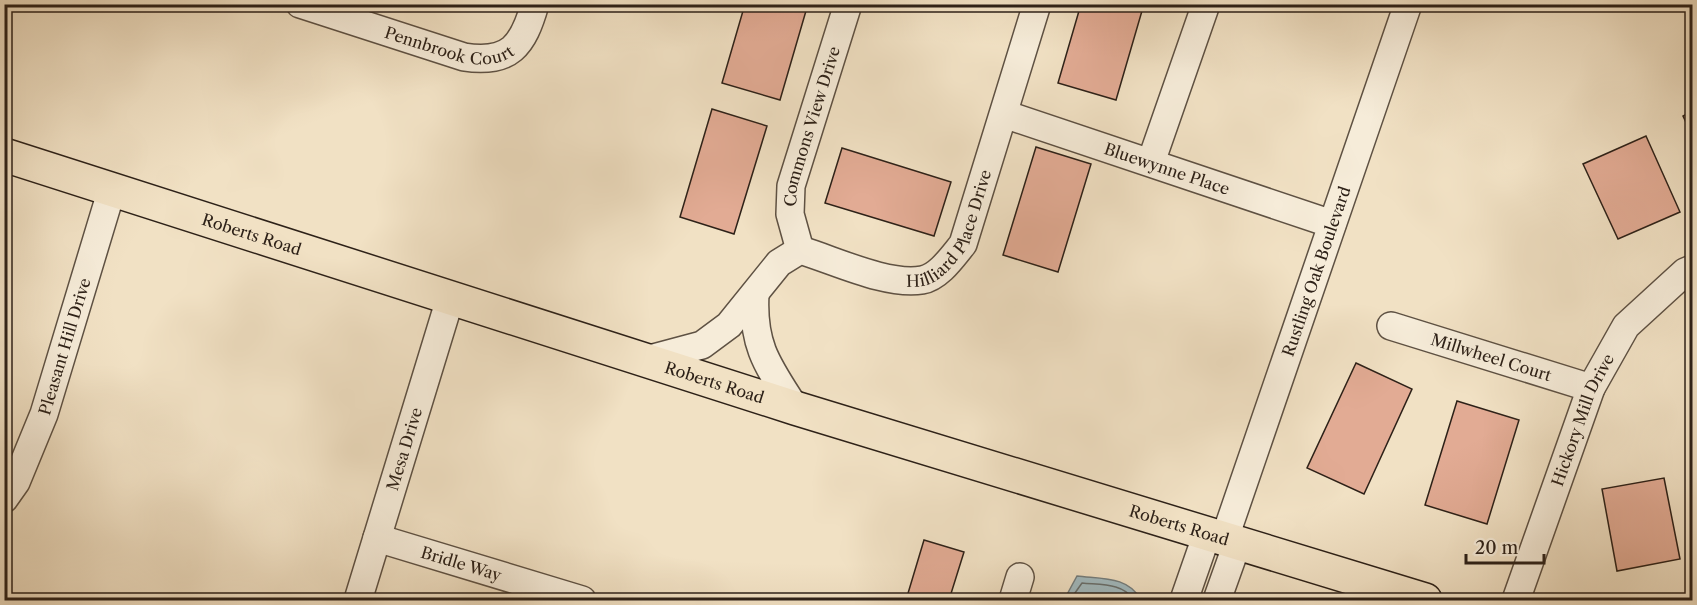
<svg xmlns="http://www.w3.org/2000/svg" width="1697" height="605" viewBox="0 0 1697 605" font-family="'Libre Caslon Text',serif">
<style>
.water{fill:#a1bac0;stroke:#737d7d;stroke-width:1.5}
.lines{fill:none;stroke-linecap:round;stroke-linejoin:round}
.shore{stroke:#676e6c;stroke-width:1.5}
.building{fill:#e2ab94;stroke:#2d2118;stroke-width:1.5}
.minor-casing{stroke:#5e5143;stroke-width:30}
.major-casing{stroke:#2d2118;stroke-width:36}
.minor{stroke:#f6ecd9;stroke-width:27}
.major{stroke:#f1e1c4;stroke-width:33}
.labels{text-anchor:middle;stroke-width:4.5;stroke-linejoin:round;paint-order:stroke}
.street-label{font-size:16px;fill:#2d2118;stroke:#f6ecd9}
</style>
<rect width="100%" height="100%" fill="#f1e1c4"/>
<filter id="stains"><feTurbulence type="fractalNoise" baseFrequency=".00333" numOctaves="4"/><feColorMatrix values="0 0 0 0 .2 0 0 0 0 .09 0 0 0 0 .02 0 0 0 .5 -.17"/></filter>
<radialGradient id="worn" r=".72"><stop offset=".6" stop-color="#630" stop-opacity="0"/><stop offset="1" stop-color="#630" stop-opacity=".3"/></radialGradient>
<path class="water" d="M1077 576C1101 579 1129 576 1141 600H1064Z"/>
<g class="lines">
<path class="shore" d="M1070 600 1082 583C1101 585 1123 583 1134 600"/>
</g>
<path class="building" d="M745 4H808L780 100 722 83Z
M1081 4H1144L1116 100 1058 83Z
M712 109 767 126 734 234 680 217Z
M1692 111V135L1683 116Z
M1646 136 1680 212 1618 239 1583 164Z
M1036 147 1091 164 1058 272 1003 255Z
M842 148 951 182 934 236 825 203Z
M1356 363 1412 389 1364 494 1307 468Z
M1457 401 1519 420 1487 524 1425 505Z
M1664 478 1680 559 1617 571 1602 489Z
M924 540 964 552 949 600H906Z"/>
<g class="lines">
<defs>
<g id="minor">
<path id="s1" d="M300 4 464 57C510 64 523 46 535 4"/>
<path id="s2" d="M1004 114 1332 224"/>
<path d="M1151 162 1206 4"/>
<path id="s3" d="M800 250 790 214 791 186 848 4"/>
<path d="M755 294C752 346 768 366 795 408"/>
<path id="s4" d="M1391 326 1591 388"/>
<path id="s5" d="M646 360 702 345 729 325 779 263 800 250C834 260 887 286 922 280 939 277 953 256 963 244L1037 4"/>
<path id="s6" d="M4 499 16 482 44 414 112 189"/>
<path id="s7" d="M377 538 582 600"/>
<path id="s8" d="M1224 540 1408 4"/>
<path id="s9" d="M358 600 450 299"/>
<path d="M1013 600 1020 577"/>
<path d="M1184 600 1207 534"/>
<path d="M1217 600 1237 544"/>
<path id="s10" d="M1516 600 1591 388 1626 326 1685 272 1692 269"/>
</g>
<g id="major">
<path id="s11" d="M4 155 795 408 1425 600"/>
</g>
</defs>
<use href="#minor" class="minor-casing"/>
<use href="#major" class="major-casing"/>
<use href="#minor" class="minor"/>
<use href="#major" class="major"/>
</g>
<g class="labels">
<g class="street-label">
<text dy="6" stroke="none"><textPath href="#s1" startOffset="156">Pennbrook Court</textPath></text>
<text dy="6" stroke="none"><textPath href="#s3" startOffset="128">Commons View Drive</textPath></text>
<text dy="6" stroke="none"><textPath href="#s2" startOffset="172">Bluewynne Place</textPath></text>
<text dy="6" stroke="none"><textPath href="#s5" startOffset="381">Hilliard Place Drive</textPath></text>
<text dy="6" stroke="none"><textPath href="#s11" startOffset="260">Roberts Road</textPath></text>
<text dy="6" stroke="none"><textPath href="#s8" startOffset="284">Rustling Oak Boulevard</textPath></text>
<text dy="6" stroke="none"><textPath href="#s6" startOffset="165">Pleasant Hill Drive</textPath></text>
<text dy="6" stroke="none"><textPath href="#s4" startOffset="105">Millwheel Court</textPath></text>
<text dy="6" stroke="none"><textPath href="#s11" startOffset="746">Roberts Road</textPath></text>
<text dy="6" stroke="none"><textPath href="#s10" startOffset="192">Hickory Mill Drive</textPath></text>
<text dy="6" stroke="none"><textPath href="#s9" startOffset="158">Mesa Drive</textPath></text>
<text dy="6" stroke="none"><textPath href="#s11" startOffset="1232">Roberts Road</textPath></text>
<text dy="6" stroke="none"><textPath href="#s7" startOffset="88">Bridle Way</textPath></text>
</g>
</g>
<rect width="1697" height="605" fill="none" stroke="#f1e1c4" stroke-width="24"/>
<rect x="6" y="6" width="1685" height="593" fill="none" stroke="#2d2118" stroke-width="3"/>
<rect x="12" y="12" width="1673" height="581" fill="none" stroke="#2d2118" stroke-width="1.5"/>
<path d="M1466 554v9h78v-9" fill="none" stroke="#2d2118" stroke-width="3"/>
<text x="1475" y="554" font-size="18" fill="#2d2118" stroke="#f6ecd9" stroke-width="4.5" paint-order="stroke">20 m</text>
<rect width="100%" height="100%" filter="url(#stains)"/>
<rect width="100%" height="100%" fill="url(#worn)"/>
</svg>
